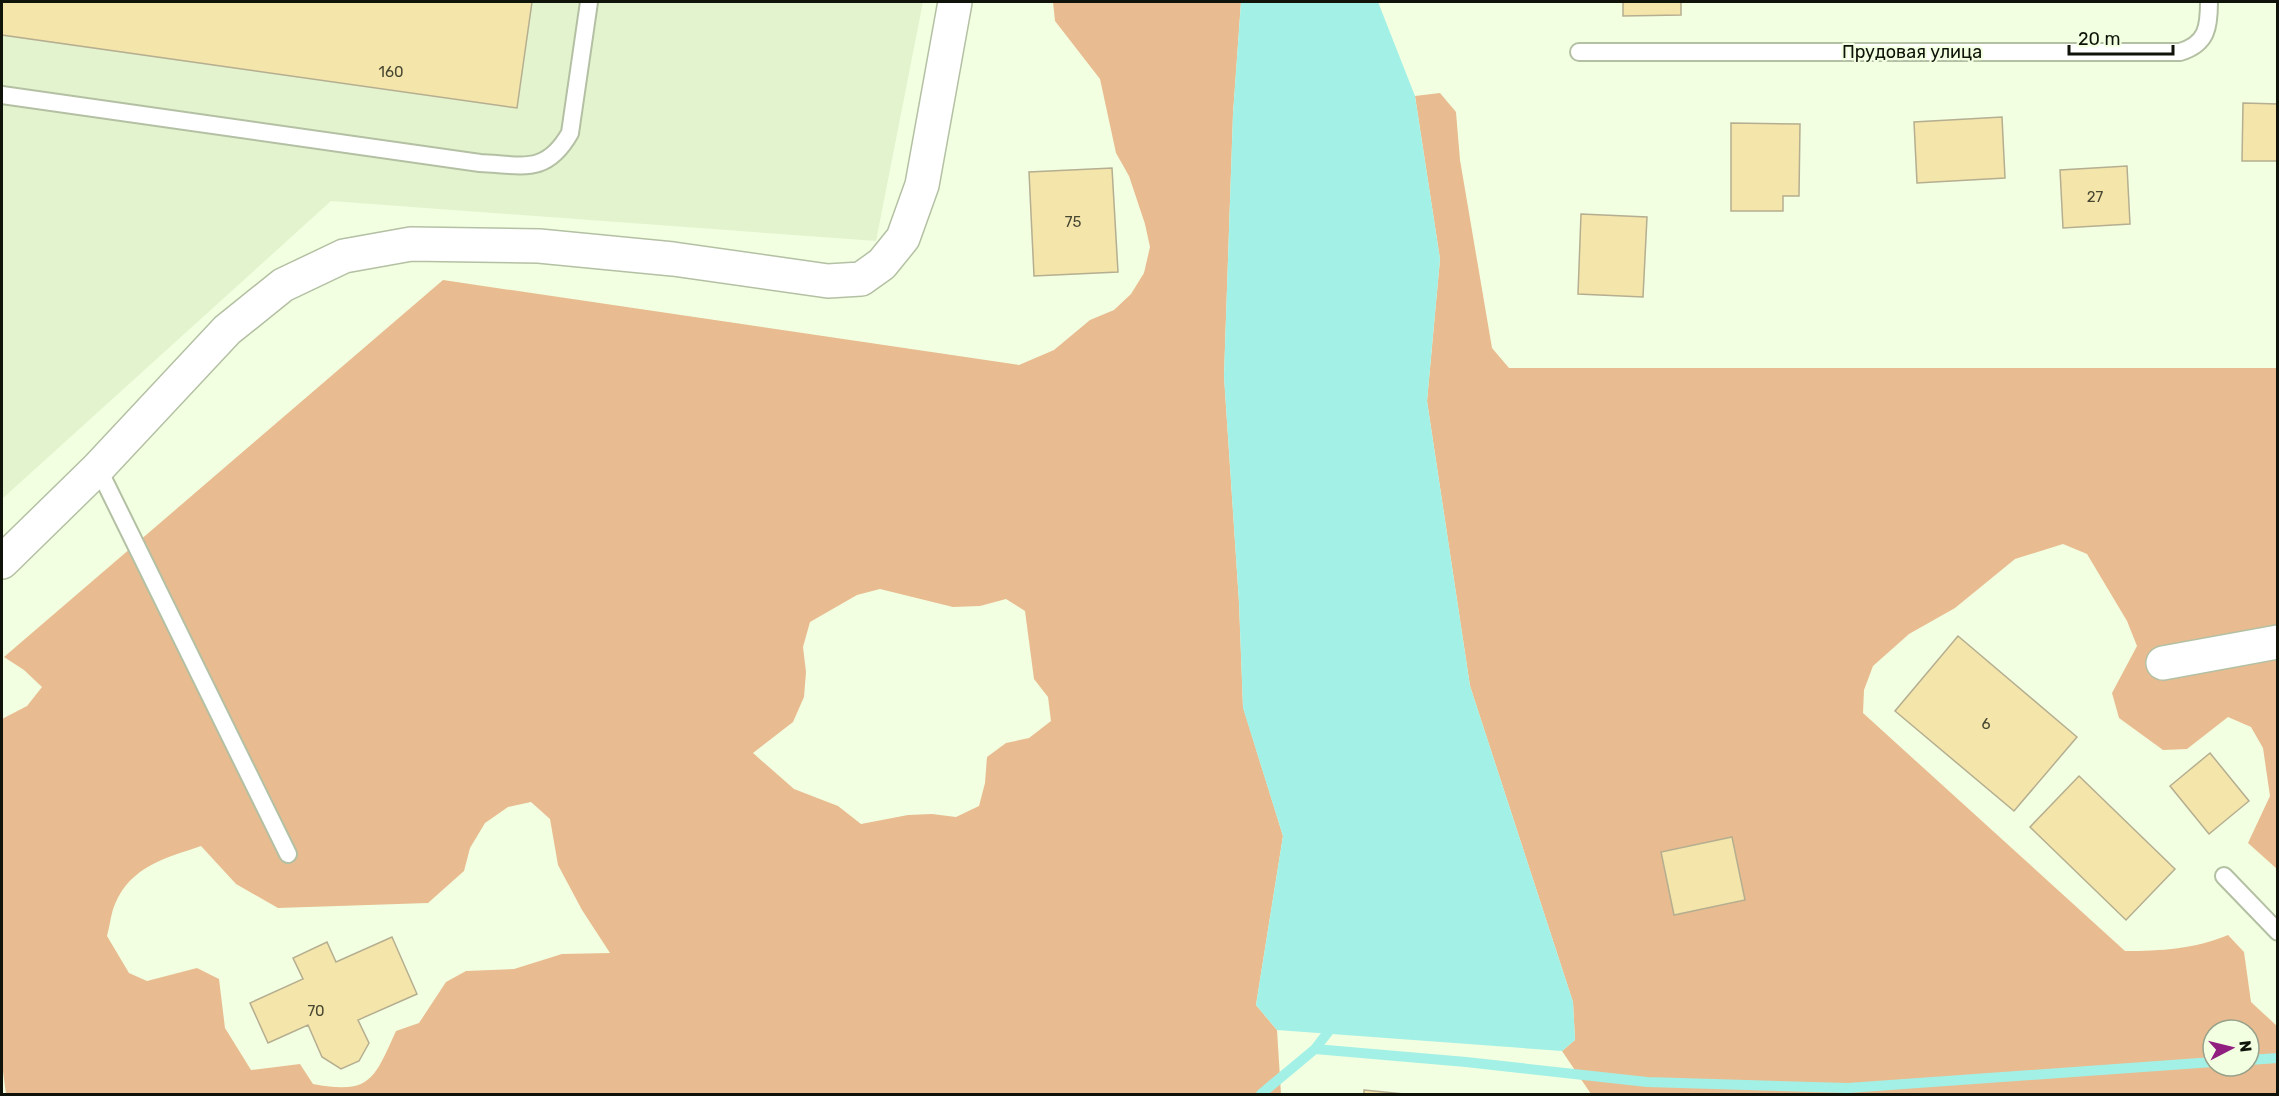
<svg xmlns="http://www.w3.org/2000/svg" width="2279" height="1096" viewBox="0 0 2279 1096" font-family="Rubik,sans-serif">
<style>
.built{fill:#e3f3ce}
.forest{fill:#e8bc90;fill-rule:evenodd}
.water{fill:#a3f0e7}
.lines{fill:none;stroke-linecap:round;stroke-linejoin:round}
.stream{stroke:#a3f0e7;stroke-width:10}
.building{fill:#f4e5ab;stroke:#b5ae90;stroke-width:1.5}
.lane-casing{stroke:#b4c0a3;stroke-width:20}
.street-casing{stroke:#b4c0a3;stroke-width:36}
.lane{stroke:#fff;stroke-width:16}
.street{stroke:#fff;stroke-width:33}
.labels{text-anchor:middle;stroke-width:4.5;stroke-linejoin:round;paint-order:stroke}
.number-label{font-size:15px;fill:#484832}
.street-label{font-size:18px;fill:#0f1309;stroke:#f2ffe1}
</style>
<rect width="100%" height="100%" fill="#f2ffe1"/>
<path class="built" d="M2 2H923L876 241 331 201 2 499Z"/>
<path class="forest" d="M1053 2H1241L1233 114 1224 376 1239 602 1243 707 1283 836 1256 1005 1277 1030 1281 1094H6L2 1064V719L27 706 42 687 24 670 4 657 443 280 1019 365 1054 350 1090 320 1114 310 1131 294 1144 273 1150 247 1145 224 1129 176 1116 153 1100 79 1055 21ZM880 589 953 607 980 606 1006 599 1025 611 1034 679 1048 697 1051 721 1029 738 1006 743 987 757 985 783 979 806 956 817 932 814 908 815 861 824 838 806 794 789 753 753 793 722 804 697 806 672 803 647 810 622 857 595ZM531 802 550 819 558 865 582 910 610 953 562 954 514 969 466 971 446 982 419 1023 396 1031C374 1079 371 1095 313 1084L300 1064 251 1070 225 1028 219 979 197 968 147 981 129 973 107 936C110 925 111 913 115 904 131 866 166 858 201 846L236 884 278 908 428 903 464 871 470 848 485 823 508 807Z
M1440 93 1456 112 1460 160 1492 348 1509 368H2277V869L2248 843 2270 796 2263 748 2251 727 2228 717 2187 749 2163 750 2119 718 2112 693 2137 646 2127 621 2087 554 2063 544 2015 559 1955 608 1909 634 1873 666 1864 690 1863 713 2125 951C2162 951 2194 949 2228 935L2244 952 2251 1002 2277 1026V1094H1591L1562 1051 1575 1040 1573 1002 1470 686 1427 401 1440 259 1415 96ZM2213 1030H2249V1066H2213Z"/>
<path class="water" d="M1241 2H1378L1415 96 1440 259 1427 401 1470 686 1573 1002 1575 1040 1562 1051 1277 1030 1256 1005 1283 836 1243 708 1239 602 1224 376 1233 114Z"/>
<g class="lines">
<path class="stream" d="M1315 1049 1335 1023
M2249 1060 2278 1058
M1261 1094 1315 1049 1466 1062 1647 1082 1848 1088 2213 1062"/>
</g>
<path class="building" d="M2 2H532L517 108 2 35Z
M1623 2H1681V15L1623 16Z
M2243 103 2278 104V161H2242Z
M2002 117 2005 178 1917 183 1914 122Z
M1731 123 1800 124 1799 196H1783V211H1731Z
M2127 166 2130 224 2063 228 2060 170Z
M1112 168 1118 272 1034 276 1029 172Z
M1581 214 1647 217 1643 297 1578 294Z
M1958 636 2077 737 2014 811 1895 711Z
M2210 753 2249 801 2209 834 2170 786Z
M2079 776 2175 869 2126 920 2030 827Z
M1732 837 1745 900 1674 915 1661 852Z
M392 937 417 994 358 1020 369 1043 359 1061 341 1069 322 1057 308 1025 268 1043 250 1003 303 979 293 958 327 942 336 962Z
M1364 1090 1404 1094H1364Z"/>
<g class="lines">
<defs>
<path id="lane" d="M1579 52H2180C2207 44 2209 27 2209 2
M2 95 480 163C523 165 546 175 570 133L589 2
M98 468 288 854
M2224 876 2278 932"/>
<path id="street" d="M2 562 98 468 227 330 283 285 344 256 411 244 539 246 673 259 828 281 861 279 882 264 903 238 922 185 955 2
M2163 663 2278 642"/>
</defs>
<use href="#lane" class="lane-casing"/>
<use href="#street" class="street-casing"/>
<use href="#lane" class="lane"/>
<use href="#street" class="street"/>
</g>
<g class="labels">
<g class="number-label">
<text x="391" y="77">160</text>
<text x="2095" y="202">27</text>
<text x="1073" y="227">75</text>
<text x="1986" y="729">6</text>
<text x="316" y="1016">70</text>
</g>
<g class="street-label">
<text x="1912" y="58">Прудовая улица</text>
</g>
</g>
<rect width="2279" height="1096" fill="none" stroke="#0f1309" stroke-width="6"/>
<g transform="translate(2231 1048) rotate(83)"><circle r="28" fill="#f2ffe1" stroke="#97a18b" stroke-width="1.5"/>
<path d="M0-4.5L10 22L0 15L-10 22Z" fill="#901f80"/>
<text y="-9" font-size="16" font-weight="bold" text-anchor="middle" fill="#0f1309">N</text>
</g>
<path d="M2069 45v9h104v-9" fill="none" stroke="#0f1309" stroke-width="3"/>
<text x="2078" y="45" font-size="18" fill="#0f1309" stroke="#f2ffe1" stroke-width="4.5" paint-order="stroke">20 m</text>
</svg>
